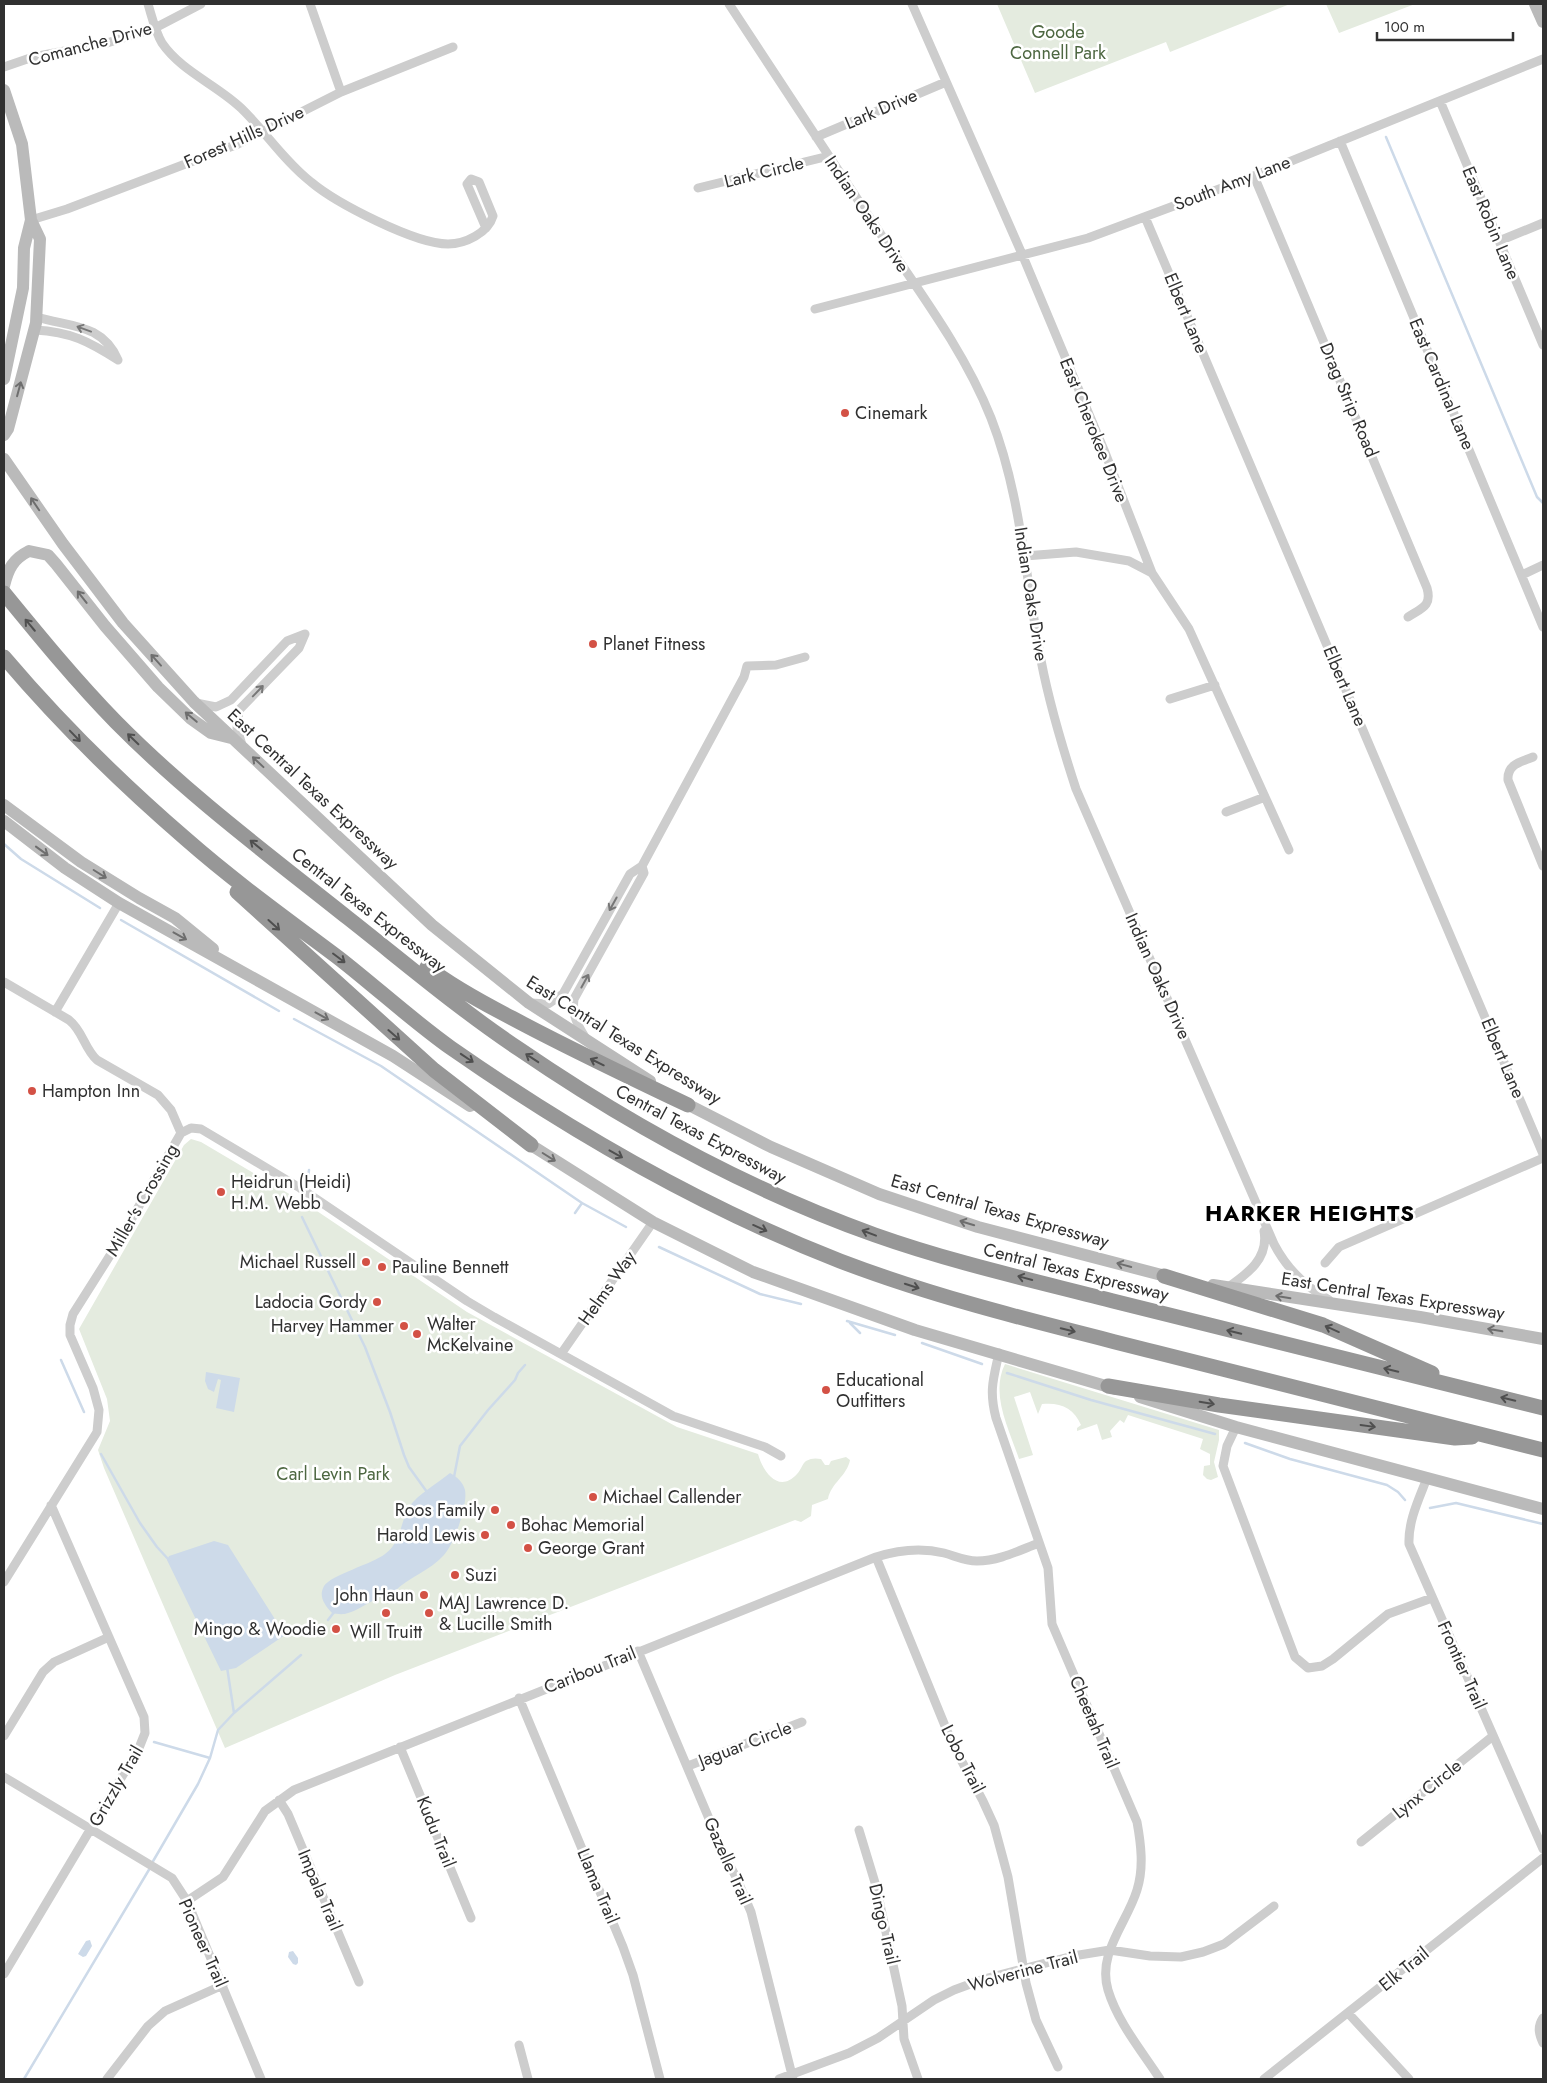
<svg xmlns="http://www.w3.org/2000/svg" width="1547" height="2083" viewBox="0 0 1547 2083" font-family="Jost,sans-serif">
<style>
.green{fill:#e4ebdf}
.water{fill:#cddae9}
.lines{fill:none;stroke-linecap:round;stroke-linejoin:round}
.stream{stroke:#cddae9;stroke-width:2.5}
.street{stroke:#cdcdcd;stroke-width:9}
.secondary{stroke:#bababa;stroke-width:12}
.highway{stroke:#979797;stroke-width:15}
.oneway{stroke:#777}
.oneway2{stroke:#6e6e6e}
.oneway3{stroke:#4f4f4f}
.poi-dot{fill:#d35145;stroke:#fff;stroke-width:2}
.labels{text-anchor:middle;stroke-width:5;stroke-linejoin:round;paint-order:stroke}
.park-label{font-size:18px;fill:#4d6741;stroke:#fff}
.street-label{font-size:18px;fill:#303030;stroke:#fff}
.poi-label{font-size:18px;fill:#303030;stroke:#fff;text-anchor:start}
.district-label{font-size:22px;font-weight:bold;letter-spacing:1px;fill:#000;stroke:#fff}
</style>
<rect width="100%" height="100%" fill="#fff"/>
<path class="green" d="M997 4H1290L1170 52 1166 42 1035 93Z
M1326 4H1415L1339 33Z
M191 1139 201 1142 308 1205 467 1312 677 1427 758 1454C763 1472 779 1494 797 1474 801 1470 802 1464 806 1461 811 1458 816 1458 821 1459L825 1465H829L831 1461 846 1457 850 1460C847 1476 831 1483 828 1499L812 1505 811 1516 801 1522 795 1520 395 1675 225 1748 104 1468 98 1450 110 1421 107 1399 79 1329 184 1145Z
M1005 1364 1219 1430V1440L1214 1462 1218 1477 1211 1480 1207 1479 1203 1475 1204 1466 1210 1465V1454L1200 1449 1203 1439 1128 1415 1124 1423 1120 1420 1110 1431 1112 1437 1102 1440 1097 1424 1077 1431V1428L1081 1425C1074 1408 1060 1402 1042 1404L1038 1414 1030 1392 1014 1397 1033 1455 1019 1459C1009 1429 990 1394 1005 1364Z"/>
<path class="water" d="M206 1372 240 1378 234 1412 216 1408 221 1380 218 1379 214 1392 208 1389 205 1381Z
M450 1473C457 1477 463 1482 465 1490 468 1505 454 1544 444 1555 430 1571 408 1577 394 1592 384 1591 361 1610 348 1613 343 1615 337 1614 332 1613 325 1605 318 1597 324 1586 331 1575 372 1564 385 1554 401 1543 400 1523 409 1507 418 1494 438 1483 450 1473Z
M214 1541 228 1545 285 1635 236 1668 221 1671 167 1560 169 1556Z
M90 1940 92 1946 86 1956 83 1957 78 1954 86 1941Z
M293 1951 298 1958V1963L296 1965 293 1964 288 1957 289 1952Z"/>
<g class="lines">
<path class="stream" d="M1386 137 1537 497 1543 503
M4 844 21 859 100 908
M121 920 279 1011
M294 1019 381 1066 582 1203 626 1227
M308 1177 309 1170
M575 1213 582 1203
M302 1217 365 1347 390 1412 404 1455 409 1467 427 1492
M659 1247 760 1294 801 1304
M847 1321 895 1335
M850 1323 860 1333
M922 1343 982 1364
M61 1360 84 1412
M1007 1373 1091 1400 1215 1434
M1245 1443 1290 1459 1387 1485 1398 1492 1405 1500
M101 1454 140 1523 157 1547 169 1560
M454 1477 460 1446 488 1410 515 1380 518 1373 525 1365
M1430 1508 1456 1503 1543 1524
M328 1620 335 1611
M227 1667 234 1713
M154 1742 210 1758
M152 1863 198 1784 210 1758 218 1730 234 1713 301 1655
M24 2079 150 1868"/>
<path class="street" d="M148 4C152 17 155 31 162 43 181 71 217 85 241 108 265 131 284 161 311 182 336 203 415 244 448 244 465 244 488 233 493 216L479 182 471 179 467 184 486 228
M310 4 341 92
M729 4C781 83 833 163 886 242 924 298 966 355 991 418 1020 492 1025 572 1039 649 1047 697 1061 743 1076 789L1274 1244C1287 1269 1304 1286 1329 1300
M912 4 1022 254 1104 450 1152 573 1189 629 1289 850
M4 67 33 57 107 43 155 28 201 4
M1440 101 1543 345
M816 137 946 82
M1340 141 1543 627
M1254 176 1427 588C1432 606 1422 608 1408 617
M698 188 829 156
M1145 217 1543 1154
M31 220 67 209 238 144 341 92 453 47
M1499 241 1543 223
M815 309 1088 238 1254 176 1543 59
M37 317C69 327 102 323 118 360
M35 330C71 332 88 341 118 360
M1025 556 1076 552 1129 561 1152 573
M1522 575 1543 565
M1170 699 1215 685
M196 703 216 707 231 700 287 641 305 634
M242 745 237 728 239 710 299 648 305 634
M1533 757C1521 762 1507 764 1508 780L1543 866
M1226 812 1265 797
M4 982 69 1020C83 1031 84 1048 97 1060L158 1095 171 1110 181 1133
M531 1003 548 1004 563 994 630 874 642 866 744 677 747 666 776 665 805 657
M55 1012 119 903
M585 1037C577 1024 572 1015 574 999L644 873 642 866
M1325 1263 1339 1247 1543 1158
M1227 1288C1247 1274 1269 1259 1264 1231
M999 1353C993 1380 989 1391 996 1418L1048 1568 1052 1624 1137 1822C1141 1844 1144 1868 1137 1890 1127 1923 1097 1953 1108 1990 1118 2023 1142 2051 1160 2079
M561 1354 653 1222
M1236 1427 1227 1446 1223 1466 1295 1657 1308 1668 1322 1666 1333 1659 1388 1614 1432 1598
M1427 1478C1419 1499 1408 1521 1409 1544L1543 1849
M876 1557 952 1743 983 1801 994 1825 1008 1877 1026 1983 1036 2020 1058 2067
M4 1582 97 1432 99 1410 93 1388 70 1335V1325L73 1314 116 1246 181 1133 191 1128 201 1129 300 1188 467 1301 494 1317 673 1416 765 1447 781 1456
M638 1651 724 1854 737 1879 751 1912 793 2079
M519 1698 623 1947 633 1975 660 2079
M4 1736 43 1672 54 1662 109 1637
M400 1747 471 1918
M688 1766 802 1722
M4 1777 172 1878 187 1901 261 2079
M279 1800 288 1814 359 1982
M859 1830 876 1886 902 2006 904 2039 918 2079
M1361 1842 1493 1736
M187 1901 223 1877 265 1811 294 1790 876 1557C898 1550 920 1547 944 1553 955 1556 965 1561 977 1561 999 1561 1020 1550 1039 1543
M4 1974 139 1748 145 1733 144 1717 51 1505
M1348 2013 1409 2079
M1543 2018C1537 2027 1539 2034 1543 2043
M519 2045 528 2079
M107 2079 148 2026 165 2011 223 1985
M779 2079 849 2053 878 2038 934 2000 954 1990 984 1979 1073 1956 1110 1950 1150 1956 1181 1957 1203 1952 1224 1944 1274 1906
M1264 2079 1543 1858"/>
<path class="secondary" d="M1535 4 1543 22
M4 90 22 144 31 220 40 239 36 323 8 429 4 435
M4 379 23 288 24 248 31 220
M4 459 63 544 123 623 194 702 432 925 529 1003 650 1081
M4 586C8 569 13 559 29 551L48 555 56 564 105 626 158 687 190 718 211 733 231 738
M4 805 81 862 139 898 175 918 213 949
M4 821 65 868 119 903 393 1056 470 1106
M681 1101 771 1147 879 1194 978 1227 1173 1278
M523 1140 653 1222 753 1272 915 1330 1116 1389
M1213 1285 1420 1317 1543 1339
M1140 1397 1236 1427 1543 1509"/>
<path class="highway" d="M4 593C40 637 76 681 116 722 187 794 269 855 348 918 404 962 459 1009 519 1049 630 1125 749 1190 875 1235 954 1263 1036 1281 1117 1302 1259 1338 1401 1373 1543 1408
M4 657C60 723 121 783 186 839 235 882 288 920 340 959 377 988 413 1021 451 1048 573 1133 701 1207 840 1261 942 1300 1049 1325 1155 1352 1285 1385 1414 1418 1543 1450
M237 892 434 1070 531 1145
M427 967C453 987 483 1003 512 1018 570 1049 629 1077 688 1105
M1164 1276 1323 1325 1432 1373
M1108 1386 1219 1405 1455 1438 1472 1437"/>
</g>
<defs><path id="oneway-shaft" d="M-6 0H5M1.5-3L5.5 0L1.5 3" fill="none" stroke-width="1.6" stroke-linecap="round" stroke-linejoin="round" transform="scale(1.25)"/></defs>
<g class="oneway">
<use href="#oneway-shaft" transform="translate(84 329) rotate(-160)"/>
<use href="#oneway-shaft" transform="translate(258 691) rotate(-46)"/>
<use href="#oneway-shaft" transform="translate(613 904) rotate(119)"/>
<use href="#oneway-shaft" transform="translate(585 981) rotate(-61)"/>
</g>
<g class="oneway2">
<use href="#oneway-shaft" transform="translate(19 389) rotate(-75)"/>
<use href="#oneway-shaft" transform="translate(35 504) rotate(-124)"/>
<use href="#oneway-shaft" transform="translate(82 597) rotate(-128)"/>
<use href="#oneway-shaft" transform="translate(156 660) rotate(-132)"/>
<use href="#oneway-shaft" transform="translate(191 717) rotate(-140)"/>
<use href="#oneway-shaft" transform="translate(258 762) rotate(-137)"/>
<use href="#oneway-shaft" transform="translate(42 851) rotate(36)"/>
<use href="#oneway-shaft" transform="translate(100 874) rotate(32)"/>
<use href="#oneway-shaft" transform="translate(180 936) rotate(29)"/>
<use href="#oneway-shaft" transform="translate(322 1016) rotate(29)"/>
<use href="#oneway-shaft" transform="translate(549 1157) rotate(32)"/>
<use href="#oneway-shaft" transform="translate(967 1223) rotate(-163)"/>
<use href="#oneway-shaft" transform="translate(1124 1265) rotate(-165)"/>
<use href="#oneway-shaft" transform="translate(1283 1297) rotate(-171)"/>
<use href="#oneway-shaft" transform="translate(1495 1330) rotate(-170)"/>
</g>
<g class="oneway3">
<use href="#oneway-shaft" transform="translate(30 625) rotate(-130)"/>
<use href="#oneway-shaft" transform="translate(75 736) rotate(46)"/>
<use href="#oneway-shaft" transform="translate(133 739) rotate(-136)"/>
<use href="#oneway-shaft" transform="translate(256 845) rotate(-141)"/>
<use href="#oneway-shaft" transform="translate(274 925) rotate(42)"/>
<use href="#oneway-shaft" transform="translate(339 958) rotate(37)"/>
<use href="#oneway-shaft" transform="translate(394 1035) rotate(41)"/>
<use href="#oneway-shaft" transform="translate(467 1058) rotate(34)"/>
<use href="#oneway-shaft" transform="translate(532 1058) rotate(-147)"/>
<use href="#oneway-shaft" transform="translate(597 1062) rotate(-154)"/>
<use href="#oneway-shaft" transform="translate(616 1154) rotate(29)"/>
<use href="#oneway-shaft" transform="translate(760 1228) rotate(24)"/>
<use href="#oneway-shaft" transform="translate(869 1233) rotate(-159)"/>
<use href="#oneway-shaft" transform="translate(1025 1278) rotate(-165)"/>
<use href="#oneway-shaft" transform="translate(912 1286) rotate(18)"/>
<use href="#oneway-shaft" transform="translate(1332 1329) rotate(-156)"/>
<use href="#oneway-shaft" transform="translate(1068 1330) rotate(14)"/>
<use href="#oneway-shaft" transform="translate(1234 1332) rotate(-166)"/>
<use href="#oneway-shaft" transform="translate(1391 1370) rotate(-166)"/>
<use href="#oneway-shaft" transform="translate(1508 1399) rotate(-166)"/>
<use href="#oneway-shaft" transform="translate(1207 1403) rotate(10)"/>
<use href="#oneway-shaft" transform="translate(1368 1426) rotate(8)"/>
</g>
<g class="poi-dot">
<circle cx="845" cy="413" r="5"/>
<circle cx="593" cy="644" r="5"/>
<circle cx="32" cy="1091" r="5"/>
<circle cx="221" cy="1192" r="5"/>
<circle cx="366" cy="1262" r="5"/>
<circle cx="382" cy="1267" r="5"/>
<circle cx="377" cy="1302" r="5"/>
<circle cx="404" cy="1326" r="5"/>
<circle cx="417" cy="1334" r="5"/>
<circle cx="826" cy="1390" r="5"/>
<circle cx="593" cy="1497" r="5"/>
<circle cx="495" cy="1510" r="5"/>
<circle cx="511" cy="1525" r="5"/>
<circle cx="485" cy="1535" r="5"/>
<circle cx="528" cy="1548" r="5"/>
<circle cx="455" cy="1575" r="5"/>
<circle cx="424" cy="1595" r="5"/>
<circle cx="386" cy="1613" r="5"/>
<circle cx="429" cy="1613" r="5"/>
<circle cx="336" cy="1629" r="5"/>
</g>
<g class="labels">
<g class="park-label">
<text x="1058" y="38">Goode<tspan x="1058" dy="21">Connell Park</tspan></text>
<text x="333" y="1480">Carl Levin Park</text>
</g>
<g class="street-label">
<text transform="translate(90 44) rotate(-15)" y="6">Comanche Drive</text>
<text transform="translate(881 109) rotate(-23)" y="6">Lark Drive</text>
<text transform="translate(244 137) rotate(-24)" y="6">Forest Hills Drive</text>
<text transform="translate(764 172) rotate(-14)" y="6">Lark Circle</text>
<text transform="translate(1232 183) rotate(-21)" y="6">South Amy Lane</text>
<text transform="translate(867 214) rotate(56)" y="6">Indian Oaks Drive</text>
<text transform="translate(1491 223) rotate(67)" y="6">East Robin Lane</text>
<text transform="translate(1186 313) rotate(67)" y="6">Elbert Lane</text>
<text transform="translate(1442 384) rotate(67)" y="6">East Cardinal Lane</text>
<text transform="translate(1349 400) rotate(67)" y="6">Drag Strip Road</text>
<text transform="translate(1094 430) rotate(68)" y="6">East Cherokee Drive</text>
<text transform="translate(1031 594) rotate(81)" y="6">Indian Oaks Drive</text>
<text transform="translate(1345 686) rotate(67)" y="6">Elbert Lane</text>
<text transform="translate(313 789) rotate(43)" y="6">East Central Texas Expressway</text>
<text transform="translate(369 910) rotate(38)" y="6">Central Texas Expressway</text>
<text transform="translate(1158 976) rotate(66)" y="6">Indian Oaks Drive</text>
<text transform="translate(624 1040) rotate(32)" y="6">East Central Texas Expressway</text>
<text transform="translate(1503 1058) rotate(67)" y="6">Elbert Lane</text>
<text transform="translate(701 1134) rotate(28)" y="6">Central Texas Expressway</text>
<text transform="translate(142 1200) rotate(-60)" y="6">Miller's Crossing</text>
<text transform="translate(1000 1211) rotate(16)" y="6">East Central Texas Expressway</text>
<text transform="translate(1076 1272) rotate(14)" y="6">Central Texas Expressway</text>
<text transform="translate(607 1288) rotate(-55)" y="6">Helms Way</text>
<text transform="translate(1393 1296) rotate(9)" y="6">East Central Texas Expressway</text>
<text transform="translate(1462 1665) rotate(66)" y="6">Frontier Trail</text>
<text transform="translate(590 1670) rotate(-22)" y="6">Caribou Trail</text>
<text transform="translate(1094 1722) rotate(67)" y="6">Cheetah Trail</text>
<text transform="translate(745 1744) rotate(-21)" y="6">Jaguar Circle</text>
<text transform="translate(963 1759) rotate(63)" y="6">Lobo Trail</text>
<text transform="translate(116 1786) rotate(-60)" y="6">Grizzly Trail</text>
<text transform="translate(1427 1789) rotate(-39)" y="6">Lynx Circle</text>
<text transform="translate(436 1832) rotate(68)" y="6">Kudu Trail</text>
<text transform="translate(728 1861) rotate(66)" y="6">Gazelle Trail</text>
<text transform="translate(598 1886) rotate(67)" y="6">Llama Trail</text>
<text transform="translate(320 1890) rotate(67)" y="6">Impala Trail</text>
<text transform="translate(884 1924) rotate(77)" y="6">Dingo Trail</text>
<text transform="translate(203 1943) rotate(66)" y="6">Pioneer Trail</text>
<text transform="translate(1404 1969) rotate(-39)" y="6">Elk Trail</text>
<text transform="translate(1023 1971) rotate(-15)" y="6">Wolverine Trail</text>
</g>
<g class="poi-label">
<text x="855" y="419">Cinemark</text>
<text x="603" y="650">Planet Fitness</text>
<text x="42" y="1097">Hampton Inn</text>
<text x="231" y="1188">Heidrun (Heidi)<tspan x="231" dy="21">H.M. Webb</tspan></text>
<text x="356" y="1268" text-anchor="end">Michael Russell</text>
<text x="392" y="1273">Pauline Bennett</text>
<text x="367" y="1308" text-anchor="end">Ladocia Gordy</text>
<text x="427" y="1330">Walter<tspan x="427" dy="21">McKelvaine</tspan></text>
<text x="394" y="1332" text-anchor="end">Harvey Hammer</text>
<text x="836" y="1386">Educational<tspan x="836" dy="21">Outfitters</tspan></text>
<text x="603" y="1503">Michael Callender</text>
<text x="485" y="1516" text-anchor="end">Roos Family</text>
<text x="521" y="1531">Bohac Memorial</text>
<text x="475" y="1541" text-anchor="end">Harold Lewis</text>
<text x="538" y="1554">George Grant</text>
<text x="465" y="1581">Suzi</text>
<text x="414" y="1601" text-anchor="end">John Haun</text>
<text x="439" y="1609">MAJ Lawrence D.<tspan x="439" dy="21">&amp; Lucille Smith</tspan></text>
<text x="326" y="1635" text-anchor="end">Mingo &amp; Woodie</text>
<text x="386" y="1638" text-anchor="middle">Will Truitt</text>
</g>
<g class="district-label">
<text x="1310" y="1221">HARKER HEIGHTS</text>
</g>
</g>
<rect width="1547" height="2083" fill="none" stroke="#303030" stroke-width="10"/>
<path d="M1377 32v8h136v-8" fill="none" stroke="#303030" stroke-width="2.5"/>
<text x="1384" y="32" font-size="15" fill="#303030" stroke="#ffffff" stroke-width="4" paint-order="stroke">100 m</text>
</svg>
